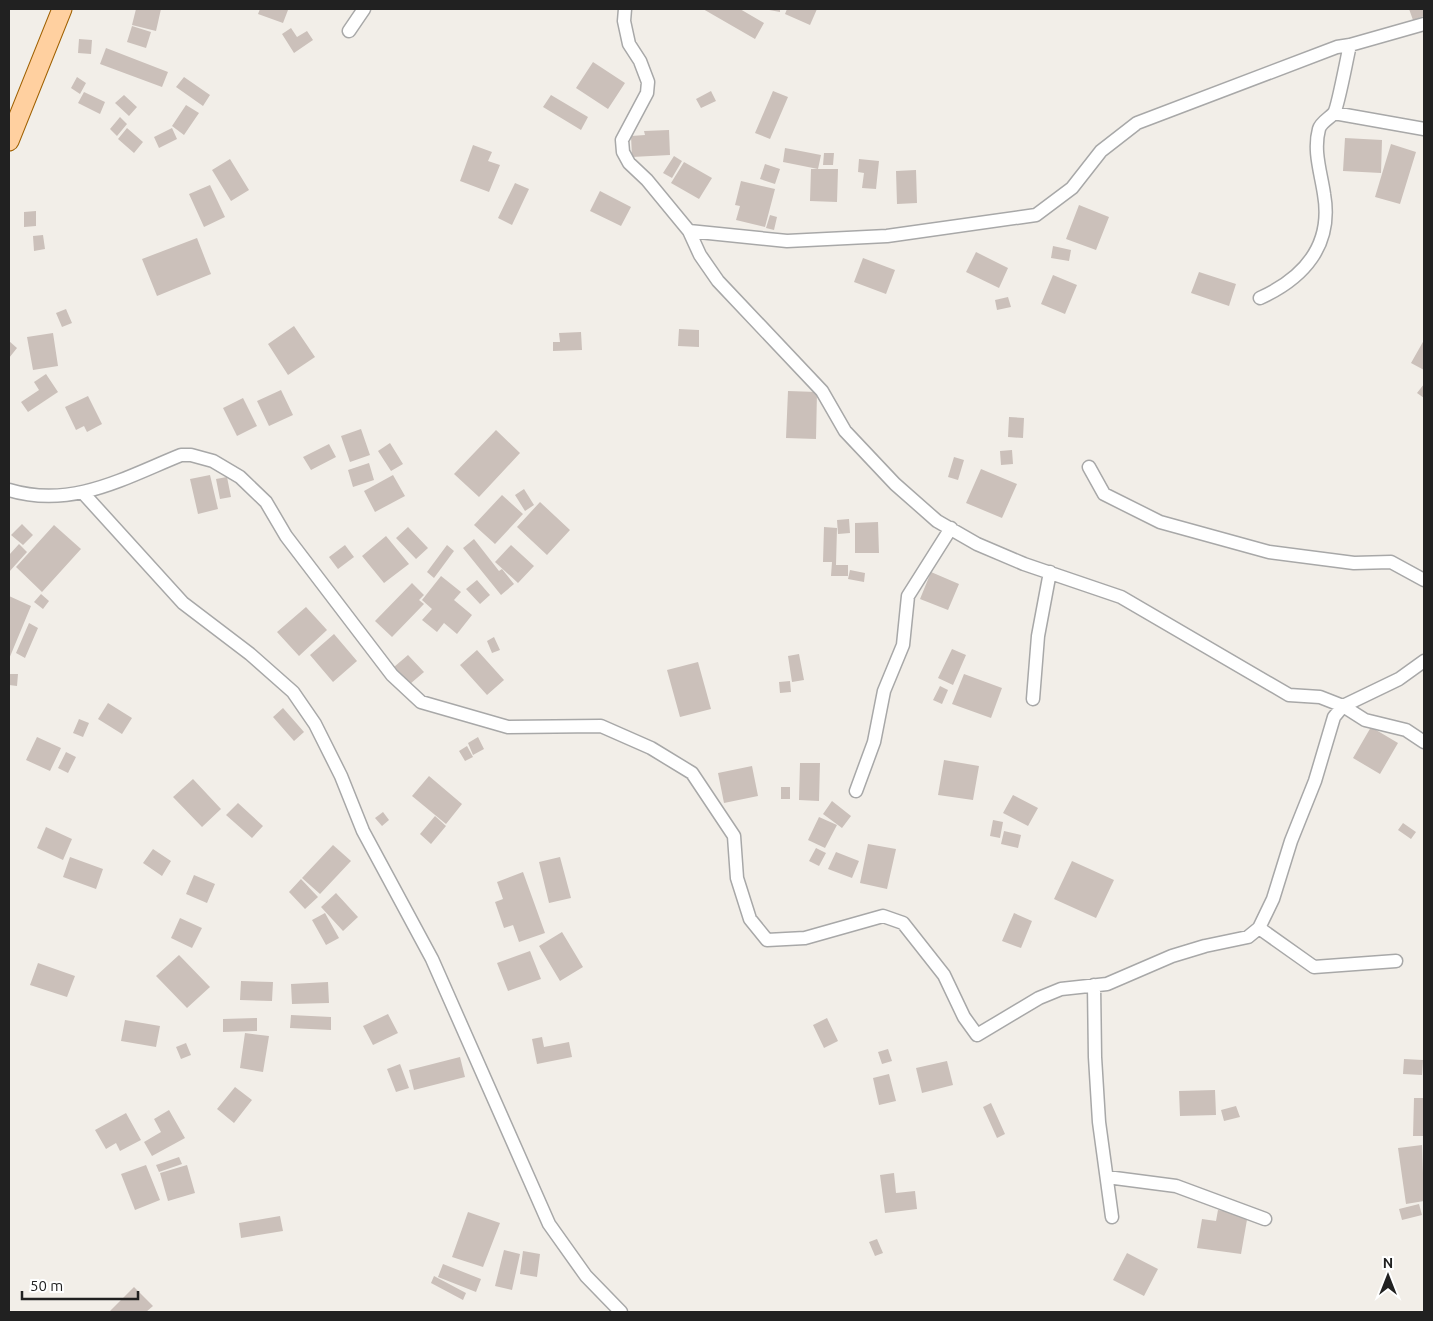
<svg xmlns="http://www.w3.org/2000/svg" width="1433" height="1321" viewBox="0 0 1433 1321" font-family="Ubuntu,sans-serif">
<style>
.building{fill:#cbc0ba}
.lines{fill:none;stroke-linecap:round;stroke-linejoin:round}
.minor-casing{stroke:#a8a8a8;stroke-width:15}
.primary-casing{stroke:#9f6000;stroke-width:21}
.minor{stroke:#fff;stroke-width:12}
.primary{stroke:#ffd0a0;stroke-width:19}
</style>
<rect width="100%" height="100%" fill="#f2eee8"/>
<path class="building" d="M136 9H161L156 31 132 25Z
M260 9H285L288 10 283 23 258 14Z
M703 9H740L764 23 755 39Z
M764 9H780V12Z
M787 9H817L810 25 785 14Z
M1409 9H1424V16L1413 20Z
M132 26 151 32 146 48 127 42Z
M291 28 297 37 307 31 313 40 294 53 282 34Z
M79 39 92 40 91 54 78 53Z
M106 48 168 72 162 87 100 64Z
M593 62 625 83 608 109 576 88Z
M77 77 86 83 80 94 71 88Z
M184 77 210 95 203 106 176 87Z
M711 91 716 101 701 108 696 99Z
M773 91 788 97 770 139 755 133Z
M84 92 105 102 100 114 78 103Z
M124 95 137 107 129 116 115 103Z
M551 95 588 117 581 130 543 107Z
M186 105 199 113 184 135 172 126Z
M120 117 127 124 117 136 110 129Z
M127 128 143 142 134 153 118 139Z
M172 128 177 139 159 148 154 137Z
M669 130 670 155 632 157 631 136 645 135 644 131Z
M1345 138 1382 140 1381 173 1343 171Z
M1391 144 1416 152 1400 204 1375 197Z
M473 145 492 152 488 161 500 165 489 192 460 181Z
M785 148 821 155 818 169 783 162Z
M824 153H834L833 165H823Z
M674 156 682 161 672 178 663 173Z
M230 159 249 190 231 201 212 170Z
M859 159 879 161 876 189 862 188 864 173 858 172Z
M684 162 712 178 699 199 671 183Z
M765 164 780 169 775 184 760 179Z
M811 169H838L837 202 810 201Z
M916 170 917 203 897 204 896 171Z
M741 181 775 189 765 227 736 220 740 206 735 205Z
M515 183 529 189 512 225 498 218Z
M210 185 225 217 204 227 189 194Z
M600 191 631 207 621 226 590 211Z
M1079 205 1109 217 1096 250 1066 239Z
M36 211V226L24 227V212Z
M770 215 777 217 774 230 766 228Z
M43 235 45 249 34 251 33 236Z
M197 238 211 274 157 296 142 259Z
M1053 246 1071 250 1069 261 1051 258Z
M976 252 1008 268 999 288 966 272Z
M863 258 895 270 886 294 854 282Z
M1199 272 1236 284 1229 306 1191 293Z
M1053 275 1077 285 1065 314 1041 304Z
M1008 297 1011 307 997 310 995 300Z
M66 309 72 323 62 327 56 313Z
M294 326 315 357 288 375 268 344Z
M679 329 699 330V347L678 346Z
M581 332 582 350 553 351V342H560L559 333Z
M53 333 58 366 33 370 27 337Z
M1424 340V370L1411 363Z
M9 341 17 348 9 358Z
M46 374 58 392 28 412 21 402 39 390 34 382Z
M1424 384V398L1417 393Z
M281 390 293 415 269 426 257 401Z
M788 391 817 392 816 439 786 438Z
M88 396 102 424 87 432 84 426 76 430 65 407Z
M243 398 257 426 237 436 223 408Z
M1009 417 1024 418 1023 438 1008 437Z
M361 429 370 455 350 462 341 436Z
M496 430 520 453 479 497 454 474Z
M390 443 403 464 391 471 378 451Z
M329 444 336 457 311 470 303 457Z
M1012 450 1013 464 1001 465 1000 451Z
M954 457 964 460 958 480 948 477Z
M369 463 374 480 353 487 348 470Z
M981 469 1017 484 1002 518 966 503Z
M210 475 218 509 198 514 190 479Z
M393 475 405 496 375 512 364 491Z
M227 477 231 497 220 499 216 479Z
M524 489 534 505 525 511 515 495Z
M502 495 523 514 495 544 474 525Z
M540 502 570 530 547 555 517 527Z
M849 519 850 533 838 534 837 520Z
M878 522 879 553H855V523Z
M22 524 33 535 23 545 11 535Z
M54 525 81 549 42 592 16 567Z
M408 527 428 548 416 559 396 538Z
M824 527 837 528 836 565H848V576H831L832 562H823Z
M386 536 409 564 384 583 362 556Z
M474 539 499 571 502 569 514 584 501 595 463 548Z
M19 544 27 552 9 572V555Z
M345 545 354 557 338 569 329 557Z
M447 545 454 551 434 578 427 572Z
M511 545 534 566 518 583 495 562Z
M850 570 865 573 864 582 848 579Z
M931 572 959 584 948 610 920 599Z
M441 576 461 592 454 600 472 615 457 634 444 623 437 632 422 620 432 609 422 600Z
M477 580 490 595 480 604 466 589Z
M412 583 424 595 419 600 424 604 392 637 375 621Z
M41 594 49 601 43 609 34 602Z
M9 596 31 606 9 659Z
M306 607 327 630 299 656 277 632Z
M29 623 38 628 25 658 16 653Z
M334 634 357 661 333 682 310 655Z
M494 637 500 650 492 653 487 641Z
M952 649 966 655 953 685 938 678Z
M477 650 504 680 487 695 460 665Z
M799 654 804 680 792 682 788 656Z
M408 655 424 672 410 684 394 667Z
M698 662 711 709 680 717 667 670Z
M9 674H18L17 686 9 685Z
M964 674 1002 688 991 718 952 704Z
M790 681 791 692 780 693 779 682Z
M940 686 948 690 942 704 933 700Z
M108 703 132 718 122 734 98 719Z
M283 708 304 732 294 741 273 717Z
M79 719 89 723 83 737 73 733Z
M1371 727 1398 743 1380 774 1353 758Z
M37 737 61 748 50 771 26 760Z
M478 737 484 749 473 755 468 743Z
M467 746 473 757 465 761 459 751Z
M66 752 76 757 68 773 58 768Z
M944 760 979 766 973 800 938 795Z
M800 763H820L819 801 799 800Z
M752 766 758 796 724 803 718 773Z
M429 776 462 804 446 824 412 796Z
M193 779 221 809 202 827 173 797Z
M781 787H790V799H781Z
M1013 795 1038 808 1028 826 1003 813Z
M832 801 851 816 842 828 823 814Z
M238 803 263 826 252 838 226 815Z
M383 812 389 820 382 826 375 818Z
M435 816 446 826 431 844 420 834Z
M819 817 837 825 825 848 808 840Z
M993 820 1003 822 1000 838 990 836Z
M1403 823 1416 832 1411 839 1398 830Z
M46 827 72 839 63 860 37 848Z
M1004 831 1021 835 1018 848 1001 844Z
M868 844 896 849 887 889 860 883Z
M333 845 351 861 320 894 302 878Z
M816 848 826 853 819 866 809 861Z
M153 849 171 861 162 876 143 863Z
M836 852 859 861 852 878 828 869Z
M70 857 103 869 96 889 63 877Z
M560 857 571 898 549 903 539 862Z
M1072 861 1114 880 1096 918 1054 899Z
M523 872 545 933 519 942 513 925 504 928 495 902 503 899 497 882Z
M194 875 215 884 207 903 186 894Z
M301 879 318 897 305 909 289 892Z
M336 893 358 917 343 931 321 907Z
M325 913 339 938 326 945 312 920Z
M1014 913 1032 921 1021 948 1002 941Z
M180 918 202 928 192 948 171 938Z
M562 932 583 967 560 981 539 946Z
M530 951 541 979 508 991 497 963Z
M179 955 210 987 187 1008 156 976Z
M38 963 75 976 67 997 30 985Z
M241 981 273 982 272 1001 240 1000Z
M328 982 329 1003 292 1004 291 984Z
M388 1014 398 1033 373 1045 363 1026Z
M291 1015 331 1017V1030L290 1028Z
M257 1018V1031L223 1032V1019Z
M827 1018 838 1041 824 1048 813 1025Z
M125 1020 160 1026 156 1047 121 1041Z
M245 1033 269 1036 263 1072 240 1068Z
M542 1037 544 1047 569 1042 572 1057 537 1064 532 1039Z
M186 1043 191 1055 181 1059 176 1047Z
M888 1049 892 1061 882 1064 878 1052Z
M460 1057 465 1077 414 1090 409 1070Z
M1404 1059 1423 1060 1422 1075 1403 1074Z
M947 1061 953 1085 922 1093 916 1068Z
M400 1064 409 1088 396 1092 387 1069Z
M889 1074 896 1101 879 1105 873 1078Z
M235 1087 252 1100 234 1123 217 1109Z
M1215 1090 1216 1115 1180 1116 1179 1091Z
M1414 1098H1424V1136H1413Z
M991 1103 1005 1134 997 1138 983 1107Z
M1236 1106 1240 1117 1224 1121 1221 1110Z
M169 1110 185 1138 152 1156 144 1142 161 1132 154 1119Z
M126 1113 141 1140 120 1151 116 1143 106 1149 95 1130Z
M1422 1145 1424 1201 1406 1204 1398 1148Z
M179 1157 182 1164 159 1172 156 1165Z
M146 1165 160 1200 135 1210 121 1174Z
M187 1165 195 1193 168 1201 160 1173Z
M894 1173 896 1193 915 1191 917 1209 885 1213 880 1175Z
M1419 1204 1422 1215 1402 1220 1399 1209Z
M1218 1210 1248 1214 1241 1254 1197 1248 1202 1219 1216 1221Z
M468 1212 500 1223 483 1267 452 1257Z
M280 1216 283 1231 241 1238 239 1223Z
M877 1239 883 1253 875 1256 869 1242Z
M504 1250 520 1254 512 1290 495 1286Z
M523 1251 540 1254 537 1277 520 1274Z
M1127 1253 1158 1269 1144 1296 1113 1280Z
M443 1264 481 1279 476 1292 438 1277Z
M434 1276 466 1293 463 1300 431 1283Z
M134 1287 153 1306 146 1312H109Z"/>
<g class="lines">
<defs>
<path id="minor" d="M625 9 624 21 629 44 640 61 648 82 647 93 622 140 623 152 629 163 647 180 689 231 700 255 718 281 822 391 845 431 895 484 937 521 977 544 1024 564 1121 597 1289 695 1320 697 1343 706 1399 679 1424 661
M349 31 364 9
M1334 113 1424 129
M689 231 787 241 887 236 1036 215 1072 188 1101 151 1137 123 1337 47 1350 45 1424 24
M1260 298C1304 278 1333 245 1324 194 1321 173 1313 151 1319 129 1321 122 1330 118 1334 113 1338 107 1347 57 1350 45
M1089 467 1104 494 1160 522 1269 552 1354 563 1391 562 1424 580
M9 490C72 509 124 478 181 455H191L213 461 240 477 266 502 286 536 392 675 421 702 508 727 601 726 651 748 692 773 734 836 737 878 750 919 767 940 805 938 883 916 903 923 944 975 964 1017 977 1035 1039 998 1061 989 1107 984 1172 956 1205 946 1248 937 1259 928 1273 899 1291 841 1315 781 1334 717 1343 706 1365 720 1406 730 1424 742
M84 494 183 603 250 654 293 692 315 724 341 776 363 831 432 959 549 1224 586 1276 621 1312
M1033 699 1038 636 1050 572
M856 791 874 742 884 691 903 645 908 596 951 528
M1259 928 1314 967 1396 961
M1094 985 1095 1057 1099 1122 1112 1217
M1107 1177 1176 1186 1265 1219"/>
<path id="primary" d="M9 141 62 9"/>
</defs>
<use href="#minor" class="minor-casing"/>
<use href="#primary" class="primary-casing"/>
<use href="#minor" class="minor"/>
<use href="#primary" class="primary"/>
</g>
<rect width="1433" height="1321" fill="none" stroke="#212121" stroke-width="20"/>
<g transform="translate(1388 1276)" stroke="#ffffff" stroke-width="4" paint-order="stroke">
<path d="M0-4L9 19L0 12L-9 19Z" fill="#212121"/>
<text y="-8" font-size="14" font-weight="bold" text-anchor="middle" fill="#212121">N</text>
</g>
<path d="M22 1291v8h116v-8" fill="none" stroke="#212121" stroke-width="2.5"/>
<text x="30" y="1291" font-size="15" fill="#212121" stroke="#ffffff" stroke-width="4" paint-order="stroke">50 m</text>
</svg>
